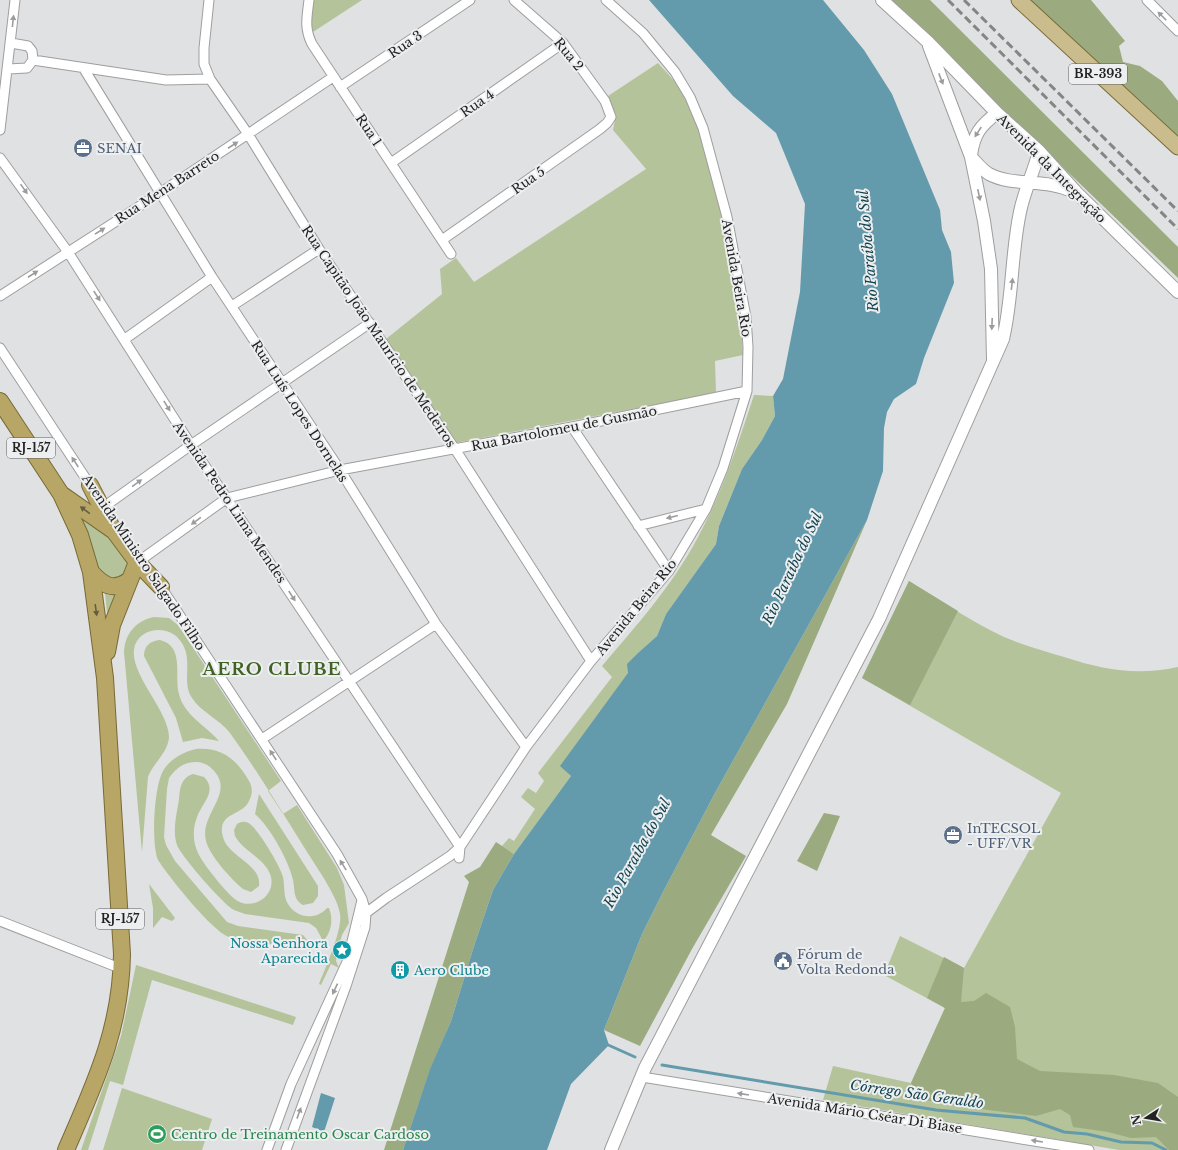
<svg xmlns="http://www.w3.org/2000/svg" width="1178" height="1150" viewBox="0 0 1178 1150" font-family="'Libre Baskerville',serif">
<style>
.green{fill:#b4c399}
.forest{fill:#9bab7f}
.water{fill:#639bac}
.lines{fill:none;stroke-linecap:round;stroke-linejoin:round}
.stream{stroke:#639bac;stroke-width:3}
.minor-casing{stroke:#9e9e9f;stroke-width:11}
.tertiary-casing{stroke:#9e9e9f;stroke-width:14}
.primary-casing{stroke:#786a36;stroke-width:17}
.trunk-casing{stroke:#786a36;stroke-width:18}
.minor{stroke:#fff;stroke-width:9}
.tertiary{stroke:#fff;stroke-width:12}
.primary{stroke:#cabc8c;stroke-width:15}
.trunk{stroke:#b8a666;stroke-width:16}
.rail{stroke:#858586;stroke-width:3;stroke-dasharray:8 4;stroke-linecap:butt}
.oneway{fill:#9c9c9c}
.oneway2{fill:#665d41}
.labels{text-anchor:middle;stroke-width:4;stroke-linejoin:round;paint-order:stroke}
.shield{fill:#edeeef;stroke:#5f5f60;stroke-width:1}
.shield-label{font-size:12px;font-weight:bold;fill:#222}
.street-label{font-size:13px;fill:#222;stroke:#edeeef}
.service-label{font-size:13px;fill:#4e5e75;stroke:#edeeef;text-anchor:start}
.culture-label{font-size:13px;fill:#0d838f;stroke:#edeeef;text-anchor:end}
.leisure-label{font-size:13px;fill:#27864d;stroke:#edeeef;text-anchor:start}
.water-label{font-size:14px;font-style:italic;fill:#114451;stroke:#edeeef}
.district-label{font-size:17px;font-weight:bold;letter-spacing:1px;fill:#406325;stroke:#edeeef}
</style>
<rect width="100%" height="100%" fill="#e0e1e2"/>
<path class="green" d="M313 0H362L313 32 309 26Z
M658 63C669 75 684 90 691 106 699 125 704 147 709 167 726 228 740 292 743 355L715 361 716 393 455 443 386 339 442 294 440 269 456 258 474 282 646 169 613 130 616 115 608 96Z
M754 395 773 396 775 416 762 440 742 469 719 526 716 544 666 614 657 636 639 652 629 673 561 766 571 776 514 854 502 846 509 838 514 841 535 809 521 797 528 788 536 793 544 781 538 773 612 677 602 666C636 626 672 586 697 539 722 493 738 444 754 395Z
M78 511 102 526 125 556 129 565 128 574 114 582 99 569Z
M909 581C940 600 970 621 1004 637 1023 645 1044 651 1064 657 1104 670 1137 676 1178 667V1150H1119L823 1100 833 1066 911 1083 945 1008 884 975 900 936 964 968 1061 793 862 678Z
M105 593 109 595 118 593 108 623Z
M154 617 169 618 178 625 281 781 268 791 283 814 297 805 337 868 344 885 349 923 342 935 337 953 336 961 339 968 331 964 321 985 319 984C325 969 343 929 340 914 338 902 331 891 325 880 293 831 264 780 230 733 219 719 201 712 192 698 180 681 196 657 178 638 167 626 142 627 135 645 126 671 169 710 169 737 168 753 153 763 148 777L142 852 124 652C125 633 136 621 154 617Z
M160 640C185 646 174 676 179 694 184 715 205 725 219 741L202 738 183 742 176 718 144 656C144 646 150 641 160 640Z
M196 749C219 747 234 757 246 776 252 785 254 791 249 801 243 816 216 812 223 837 228 857 262 864 259 886L251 892 243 889C231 879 210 856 206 841 199 813 238 792 211 768 205 762 196 761 188 763 180 765 174 771 169 778L167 789 164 837 166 845 175 861 227 922 238 926 303 935 308 941 304 948H292L229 937C212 931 169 877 158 860 151 843 154 787 163 771 170 759 183 752 196 749Z
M193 774 204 777C218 791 202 803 197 817 192 830 193 844 199 855 204 865 227 894 236 900 254 912 278 894 270 874 264 858 243 851 235 836L234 830 237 824C242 821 247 821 251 825 259 831 281 867 283 877 285 886 283 896 288 904 296 918 316 921 327 908H329C333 918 332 930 325 939H322L316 928 309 923 245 914 234 910C223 904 181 856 177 845 172 831 177 813 179 799 180 788 181 778 193 774Z
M259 794 318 886V896L313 903 303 905C293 900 295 889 293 880 289 861 270 827 255 814Z
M149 884 175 918 172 921 162 917 153 928V908Z
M136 965 296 1017 293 1025 152 980 123 1085 110 1081 88 1150H81L121 1036Z
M122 1088 212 1119 202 1150H103Z"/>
<path class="forest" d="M889 0H930L1178 247V278Z
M1028 0H1091L1125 41 1119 46 1123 62 1140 66 1162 81 1178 101V138Z
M867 520 787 704 711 835 746 856 692 949 640 1046 604 1030 642 934 664 890 715 793Z
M909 581 958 611 910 705 862 678Z
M824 813 840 816 817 871 797 861Z
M496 842 514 854 493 890 475 943 451 1021 430 1070 403 1150H384L469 882 464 876 480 867Z
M944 957 964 968 961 1002 974 1001 986 993 1010 1007 1015 1027 1017 1059 1040 1071 1114 1075 1158 1083 1178 1097V1150H1169L1156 1137 1131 1138 1108 1132 1073 1127 1070 1115 1060 1109 1036 1116 965 1107 920 1099 911 1083 945 1008 927 998Z"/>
<path class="water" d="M649 0H823L864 50 892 94 940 210 942 230 951 252 954 283 924 358 916 384 894 399 887 412 884 428 883 471 867 520 715 793 664 890 642 934 604 1030 609 1045 571 1084 547 1150H403L430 1069 451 1021 475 943 493 890 514 854 571 776 560 766 628 673 627 664 639 652 657 636 666 614 716 544 719 526 742 469 762 440 775 416 773 396 783 379 800 292 805 204 776 133 733 96Z
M321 1093 335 1098 324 1132 312 1127Z"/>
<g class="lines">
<path class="stream" d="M606 1044 635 1057
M662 1065 936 1110 1025 1118 1064 1132 1087 1134 1121 1142 1152 1143 1166 1150"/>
<defs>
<path id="minor" d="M209 0 204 48V64L210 79 248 134 319 249 455 449 591 661
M309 0C307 17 304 28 312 44L451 254
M1147 0 1178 31
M33 60 166 80 210 79
M8 69 27 68 33 60 32 51 28 46 11 43
M84 69 212 277 340 470 436 624 526 747
M340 87 470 0
M0 130 15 0
M0 158 68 252 191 445 460 847 459 858
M391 163 563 43
M442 240 600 129 607 123 611 117 605 101 563 43 514 0
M0 296 160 193 333 77
M232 306 319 249
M125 339 212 277
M0 348 92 488
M572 427 669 571
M105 506 191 445 370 323
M638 526 706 509
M142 559 227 498 340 470 572 427 747 391
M159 584 337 854 362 899 366 913 365 927 346 986 286 1150
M262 739 436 624
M366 913 386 898 450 856 460 847 526 747 591 661 669 571 706 509 723 468 747 391 748 347 746 317 727 217 703 128 690 97 675 72 643 33 606 0
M0 921 122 969
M642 1077 1089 1150
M267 1150 291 1084 347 962 362 900"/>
<path id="tertiary" d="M882 0 928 42 997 113 1039 151 1077 193 1178 292
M929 46 971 157 984 221 991 269 993 360
M971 155C974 134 980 126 997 113
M971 157C976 162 982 170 989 174 1013 187 1046 178 1074 192
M611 1150 645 1068 879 619 1003 339C1013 297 1011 254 1020 212 1024 191 1034 172 1039 151"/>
<path id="primary" d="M1019 0 1178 147"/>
<path id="trunk" d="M0 401 61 494 80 535 91 572 105 678 122 954C121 1029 95 1083 66 1150
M90 485 112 528
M61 494 114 531 137 562 112 625 107 652
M137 562 161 587
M91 572C102 584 112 592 128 581"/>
</defs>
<use href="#minor" class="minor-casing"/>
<use href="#tertiary" class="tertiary-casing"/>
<use href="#primary" class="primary-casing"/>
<use href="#trunk" class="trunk-casing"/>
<use href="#minor" class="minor"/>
<use href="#tertiary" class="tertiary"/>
<use href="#primary" class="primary"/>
<use href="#trunk" class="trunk"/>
<path class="rail" d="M948 0 1178 229
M964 0 1178 211"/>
</g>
<defs><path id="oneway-solid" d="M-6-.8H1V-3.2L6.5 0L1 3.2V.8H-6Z"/></defs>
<g class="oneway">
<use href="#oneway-solid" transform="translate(1162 16) rotate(-135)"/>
<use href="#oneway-solid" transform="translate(13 21) rotate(-84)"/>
<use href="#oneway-solid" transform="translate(941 79) rotate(69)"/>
<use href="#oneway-solid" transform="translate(978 132) rotate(123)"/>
<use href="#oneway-solid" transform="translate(233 145) rotate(-33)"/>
<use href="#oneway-solid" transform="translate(24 189) rotate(55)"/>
<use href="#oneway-solid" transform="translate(979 195) rotate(78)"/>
<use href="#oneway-solid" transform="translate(100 231) rotate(-32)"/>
<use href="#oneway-solid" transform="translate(33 274) rotate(-33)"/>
<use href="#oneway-solid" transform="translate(1012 284) rotate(-83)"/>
<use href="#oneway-solid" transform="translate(97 296) rotate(57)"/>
<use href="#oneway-solid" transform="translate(992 324) rotate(92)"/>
<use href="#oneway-solid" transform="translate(167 406) rotate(58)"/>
<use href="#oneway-solid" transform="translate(75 462) rotate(-123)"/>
<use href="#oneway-solid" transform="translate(137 483) rotate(-36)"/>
<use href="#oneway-solid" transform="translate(672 517) rotate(166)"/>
<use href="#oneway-solid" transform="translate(196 521) rotate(144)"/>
<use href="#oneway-solid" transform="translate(292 596) rotate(57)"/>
<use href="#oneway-solid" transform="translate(273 755) rotate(-123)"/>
<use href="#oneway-solid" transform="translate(343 865) rotate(-122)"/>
<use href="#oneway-solid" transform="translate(335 989) rotate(115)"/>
<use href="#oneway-solid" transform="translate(743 1094) rotate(-171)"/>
<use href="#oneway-solid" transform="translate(299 1113) rotate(-70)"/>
<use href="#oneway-solid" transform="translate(1037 1141) rotate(-171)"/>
</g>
<g class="oneway2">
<use href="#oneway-solid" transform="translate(85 510) rotate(-144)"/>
<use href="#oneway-solid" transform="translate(96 610) rotate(82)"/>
</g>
<defs>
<symbol id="office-disc" viewBox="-11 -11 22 22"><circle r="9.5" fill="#5c6f8a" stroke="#edeeef"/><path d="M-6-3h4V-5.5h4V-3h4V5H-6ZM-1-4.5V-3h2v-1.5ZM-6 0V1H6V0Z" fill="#fff"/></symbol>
<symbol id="sight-disc" viewBox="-11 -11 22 22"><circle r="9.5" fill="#0f9aa8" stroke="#edeeef"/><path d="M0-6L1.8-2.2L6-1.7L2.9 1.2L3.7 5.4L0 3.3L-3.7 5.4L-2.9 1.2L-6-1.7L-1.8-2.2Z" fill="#fff"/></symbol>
<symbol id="civic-disc" viewBox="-11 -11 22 22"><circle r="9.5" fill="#5c6f8a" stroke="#edeeef"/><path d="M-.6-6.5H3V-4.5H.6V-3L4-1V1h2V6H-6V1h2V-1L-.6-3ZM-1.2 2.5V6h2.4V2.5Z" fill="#fff"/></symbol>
<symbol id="building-disc" viewBox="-11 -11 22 22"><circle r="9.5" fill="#0f9aa8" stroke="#edeeef"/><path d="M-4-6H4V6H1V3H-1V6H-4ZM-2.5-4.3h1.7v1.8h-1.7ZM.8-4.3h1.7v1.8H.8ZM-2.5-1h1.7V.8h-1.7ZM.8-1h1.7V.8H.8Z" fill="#fff"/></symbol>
<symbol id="stadium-disc" viewBox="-11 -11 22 22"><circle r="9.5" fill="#2e9e5b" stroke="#edeeef"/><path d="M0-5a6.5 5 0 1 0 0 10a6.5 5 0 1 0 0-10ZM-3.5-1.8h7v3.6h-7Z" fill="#fff"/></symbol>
</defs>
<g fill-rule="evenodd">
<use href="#office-disc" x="72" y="137" width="22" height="22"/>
<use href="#office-disc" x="942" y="824" width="22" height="22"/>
<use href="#sight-disc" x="331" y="939" width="22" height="22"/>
<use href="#civic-disc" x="772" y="950" width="22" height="22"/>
<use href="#building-disc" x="389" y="959" width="22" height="22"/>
<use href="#stadium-disc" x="146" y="1123" width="22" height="22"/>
</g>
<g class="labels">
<g class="shield">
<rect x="1069" y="64" width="58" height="20" rx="3"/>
<rect x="7" y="438" width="48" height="20" rx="3"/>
<rect x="96" y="909" width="48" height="20" rx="3"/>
</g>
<g class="shield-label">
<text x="1098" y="78">BR-393</text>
<text x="31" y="452">RJ-157</text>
<text x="120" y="923">RJ-157</text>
</g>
<g class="street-label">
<text transform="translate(405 44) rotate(-34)" y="5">Rua 3</text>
<text transform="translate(569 54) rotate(51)" y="5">Rua 2</text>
<text transform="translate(477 103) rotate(-35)" y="5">Rua 4</text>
<text transform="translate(369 130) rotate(56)" y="5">Rua 1</text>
<text transform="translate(1052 168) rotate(45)" y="5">Avenida da Integração</text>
<text transform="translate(528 180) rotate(-35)" y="5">Rua 5</text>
<text transform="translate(167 187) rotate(-33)" y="5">Rua Mena Barreto</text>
<text transform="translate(737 278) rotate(80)" y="5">Avenida Beira Rio</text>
<text transform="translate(379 336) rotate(56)" y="5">Rua Capitão João Maurício de Medeiros</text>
<text transform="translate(300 411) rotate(57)" y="5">Rua Luís Lopes Dornelas</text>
<text transform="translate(564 428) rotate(-11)" y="5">Rua Bartolomeu de Gusmão</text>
<text transform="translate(230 502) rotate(56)" y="5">Avenida Pedro Lima Mendes</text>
<text transform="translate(144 562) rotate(56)" y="5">Avenida Ministro Salgado Filho</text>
<text transform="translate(636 607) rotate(-51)" y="5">Avenida Beira Rio</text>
<text transform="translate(865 1113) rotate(9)" y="5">Avenida Mário Cséar Di Biase</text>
</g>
<g class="service-label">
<text x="97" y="153">SENAI</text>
<text x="967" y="833">InTECSOL<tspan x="967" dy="15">- UFF/VR</tspan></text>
<text x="797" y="959">Fórum de<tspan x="797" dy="15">Volta Redonda</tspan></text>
</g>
<g class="culture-label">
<text x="328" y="948">Nossa Senhora<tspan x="328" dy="15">Aparecida</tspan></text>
<text x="414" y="975" text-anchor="start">Aero Clube</text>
</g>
<g class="leisure-label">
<text x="171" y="1139">Centro de Treinamento Oscar Cardoso</text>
</g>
<g class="water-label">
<text transform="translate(868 251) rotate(-95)" y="5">Rio Paraíba do Sul</text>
<text transform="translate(792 568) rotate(-65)" y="5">Rio Paraíba do Sul</text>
<text transform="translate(637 853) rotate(-61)" y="5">Rio Paraíba do Sul</text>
<text transform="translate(917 1094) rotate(8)" y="5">Córrego São Geraldo</text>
</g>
<g class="district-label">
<text x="272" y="675">AERO CLUBE</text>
</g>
</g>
<g transform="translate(1146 1118) rotate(258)" stroke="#edeeef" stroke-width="3" paint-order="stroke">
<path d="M0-3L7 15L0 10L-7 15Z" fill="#222222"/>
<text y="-6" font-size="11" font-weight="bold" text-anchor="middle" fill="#222222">N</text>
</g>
</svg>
